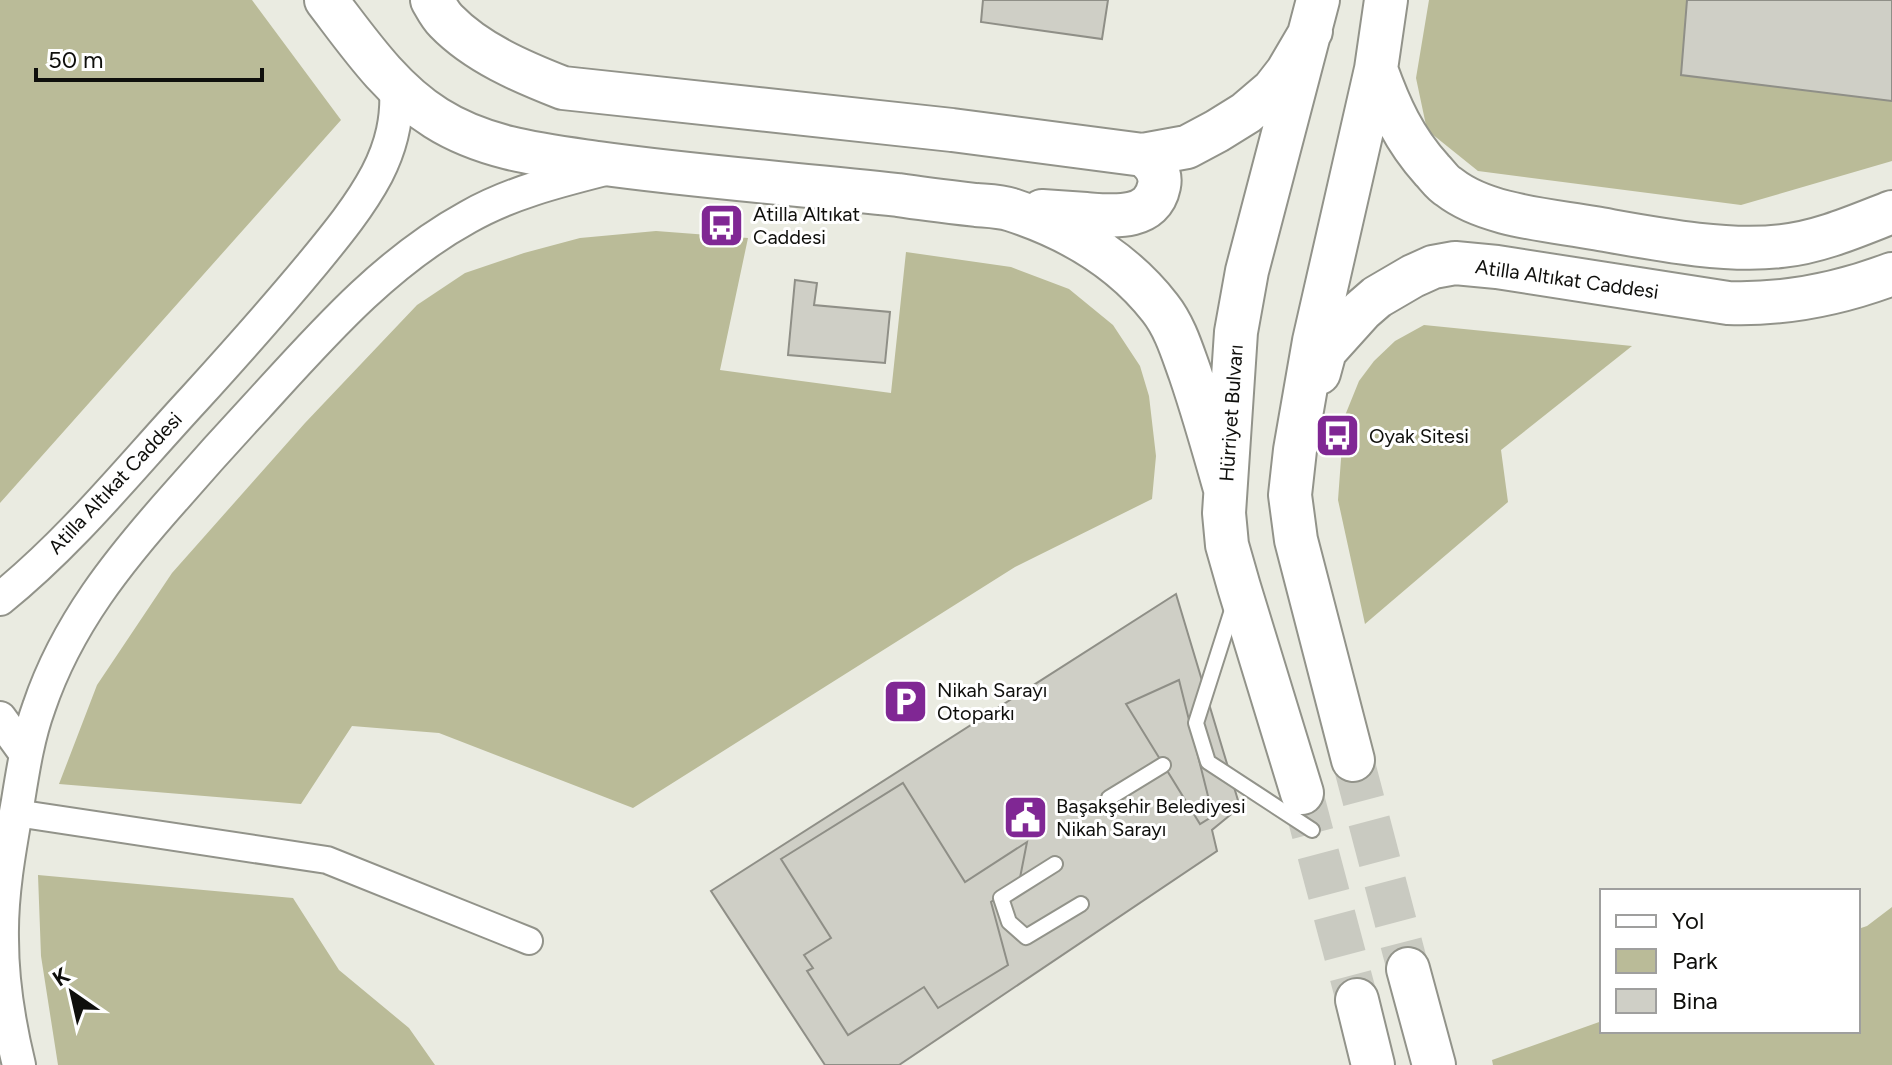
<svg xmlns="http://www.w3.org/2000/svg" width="1892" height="1065" viewBox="0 0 1892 1065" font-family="Figtree,sans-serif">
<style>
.green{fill:#babb98}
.building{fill:#cfcfc6;stroke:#8f8f87;stroke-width:2}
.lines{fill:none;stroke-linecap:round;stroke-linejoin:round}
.primary-tunnel{stroke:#c9cac1;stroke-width:42;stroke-dasharray:42 21;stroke-linecap:butt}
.service-casing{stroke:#92938a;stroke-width:18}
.minor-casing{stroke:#92938a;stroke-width:30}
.tertiary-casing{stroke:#92938a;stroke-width:36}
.primary-casing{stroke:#92938a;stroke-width:46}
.service{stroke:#fff;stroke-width:14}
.minor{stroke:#fff;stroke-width:26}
.tertiary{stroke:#fff;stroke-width:32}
.primary{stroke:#fff;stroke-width:42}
.labels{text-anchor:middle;stroke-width:6;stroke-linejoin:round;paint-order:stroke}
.poi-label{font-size:20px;fill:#0f0f0c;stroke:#fff;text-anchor:start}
.street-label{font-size:20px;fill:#0f0f0c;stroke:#fff}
</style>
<rect width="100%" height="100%" fill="#eaebe1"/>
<path class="green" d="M0 0H252L341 120 0 503Z
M1429 0H1892V161L1741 205 1478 171 1427 130 1416 78Z
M656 231 748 238 720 370 891 393 906 252 1011 267 1069 289 1113 325 1140 366 1149 396 1156 456 1152 499 1015 567 633 808 439 733 352 726 301 804 59 784 97 685 172 573 305 423 417 305 465 273 524 253 580 238Z
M1424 325 1632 346 1501 450 1508 502 1365 624 1338 500 1344 418 1359 381 1374 361 1395 341Z
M38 875 293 898 339 970 409 1028 435 1065H58L41 956Z
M1892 907V1065H1493L1492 1060 1602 1021V1031H1858V929L1867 926Z"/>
<path class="building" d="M983 0H1108L1102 39 981 22Z
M1687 0H1892V101L1681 75Z
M795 280 817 283 814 305 890 312 885 363 788 355Z
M1176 594 1240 807 1212 830 1217 851 899 1065H825L711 891Z
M1179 680 1213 816 1200 824 1126 704Z
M903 783 965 882 1027 842 1019 883 991 902 1008 965 938 1008 924 987 848 1035 807 971 813 968 804 955 831 938 781 859Z"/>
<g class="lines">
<path class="primary-tunnel" d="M1353 760 1408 969
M1302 793 1357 1000"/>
<defs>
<path id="service" d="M1233 607 1196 723 1208 762 1312 830
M1109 798 1163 765
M1055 864 1001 898 1009 922 1026 937 1081 904"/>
<path id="minor" d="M16 813 327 860 529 941"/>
<path id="tertiary" d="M0 599C72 541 131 467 194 399 235 354 275 309 314 262 337 234 360 206 377 174 392 145 398 118 396 86
M0 718 26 754
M19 1065C9 1024 2 982 2 939 1 894 10 846 18 801 23 770 28 737 39 707 67 624 119 560 176 496 203 465 230 435 257 406 321 336 384 263 468 217 510 193 558 181 605 169"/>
<path id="primary" d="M326 0C359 43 390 89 436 118 485 149 542 155 598 163 698 177 798 184 898 195 924 199 950 202 976 205 988 206 1000 206 1012 210 1070 229 1122 259 1160 308 1175 327 1182 351 1190 373 1203 411 1214 450 1225 489
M432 0C436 7 440 15 446 21 477 53 522 72 563 88L952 130 1143 155 1187 147 1217 131 1246 113 1273 90 1287 72 1311 31
M1376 69C1390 108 1404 139 1432 170 1437 175 1442 183 1449 187 1486 216 1549 220 1594 228 1651 238 1724 253 1782 246 1820 242 1856 226 1892 212
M1042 211C1056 212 1071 213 1086 214 1113 216 1152 221 1159 186 1162 172 1153 162 1143 155
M1319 373 1325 351 1362 310 1377 297 1413 276 1433 267 1455 263 1497 267 1728 303C1785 305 1839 294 1892 274
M1353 760 1296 540 1290 495 1295 450 1314 341 1376 69 1386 0
M1302 793 1239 587 1227 545 1224 513 1236 332 1247 271 1318 0
M1408 969 1434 1065
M1357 1000 1373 1065"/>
</defs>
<use href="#service" class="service-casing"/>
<use href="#minor" class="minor-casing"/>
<use href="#tertiary" class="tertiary-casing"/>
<use href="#primary" class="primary-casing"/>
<use href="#service" class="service"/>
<use href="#minor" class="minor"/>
<use href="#tertiary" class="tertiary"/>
<use href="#primary" class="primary"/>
</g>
<defs>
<symbol id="bus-square" viewBox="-11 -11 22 22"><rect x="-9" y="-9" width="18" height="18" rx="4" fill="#802794" stroke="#fff"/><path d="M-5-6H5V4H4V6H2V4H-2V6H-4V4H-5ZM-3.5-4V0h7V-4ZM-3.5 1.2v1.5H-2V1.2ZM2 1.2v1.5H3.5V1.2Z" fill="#fff"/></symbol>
<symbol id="parking-square" viewBox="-11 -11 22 22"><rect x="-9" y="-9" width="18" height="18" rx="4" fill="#802794" stroke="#fff"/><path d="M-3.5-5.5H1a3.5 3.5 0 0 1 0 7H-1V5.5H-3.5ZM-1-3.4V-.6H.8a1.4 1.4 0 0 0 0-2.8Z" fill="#fff"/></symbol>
<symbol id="civic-square" viewBox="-11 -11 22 22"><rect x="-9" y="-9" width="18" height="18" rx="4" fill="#802794" stroke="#fff"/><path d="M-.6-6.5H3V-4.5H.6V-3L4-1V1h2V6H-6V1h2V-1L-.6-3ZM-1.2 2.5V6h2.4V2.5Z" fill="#fff"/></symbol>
</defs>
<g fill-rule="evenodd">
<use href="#bus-square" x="696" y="200" width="51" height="51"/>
<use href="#bus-square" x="1312" y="410" width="51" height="51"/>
<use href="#parking-square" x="880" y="676" width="51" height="51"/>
<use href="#civic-square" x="1000" y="792" width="51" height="51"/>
</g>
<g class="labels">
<g class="poi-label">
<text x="753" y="221">Atilla Altıkat<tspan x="753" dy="23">Caddesi</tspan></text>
<text x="1369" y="443">Oyak Sitesi</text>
<text x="937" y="697">Nikah Sarayı<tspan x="937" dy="23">Otoparkı</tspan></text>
<text x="1056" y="813">Başakşehir Belediyesi<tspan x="1056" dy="23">Nikah Sarayı</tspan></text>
</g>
<g class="street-label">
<text transform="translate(1567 279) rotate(8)" y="7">Atilla Altıkat Caddesi</text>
<text transform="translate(1231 413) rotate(-86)" y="7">Hürriyet Bulvarı</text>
<text transform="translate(115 483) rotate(-47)" y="7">Atilla Altıkat Caddesi</text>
</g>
</g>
<rect x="1600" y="889" width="260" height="144" fill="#ffffff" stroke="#9f9f9e" stroke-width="2"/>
<rect x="1616" y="915" width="40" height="12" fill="#ffffff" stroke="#9f9f9e" stroke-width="2"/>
<text x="1672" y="929" font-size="24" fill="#0f0f0c">Yol</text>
<rect x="1616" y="949" width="40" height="24" fill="#babb98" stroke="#9f9f9e" stroke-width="2"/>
<text x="1672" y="969" font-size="24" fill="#0f0f0c">Park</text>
<rect x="1616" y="989" width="40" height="24" fill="#cfcfc6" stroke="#9f9f9e" stroke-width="2"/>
<text x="1672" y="1009" font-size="24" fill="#0f0f0c">Bina</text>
<g transform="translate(72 993) rotate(326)" stroke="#ffffff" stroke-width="6" paint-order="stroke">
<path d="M0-6L14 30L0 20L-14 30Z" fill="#0f0f0c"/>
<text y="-12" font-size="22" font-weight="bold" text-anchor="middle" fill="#0f0f0c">K</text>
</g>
<path d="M36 68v12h226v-12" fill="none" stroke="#0f0f0c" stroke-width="4"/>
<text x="48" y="68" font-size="24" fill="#0f0f0c" stroke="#ffffff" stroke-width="6" paint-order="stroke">50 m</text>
</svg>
